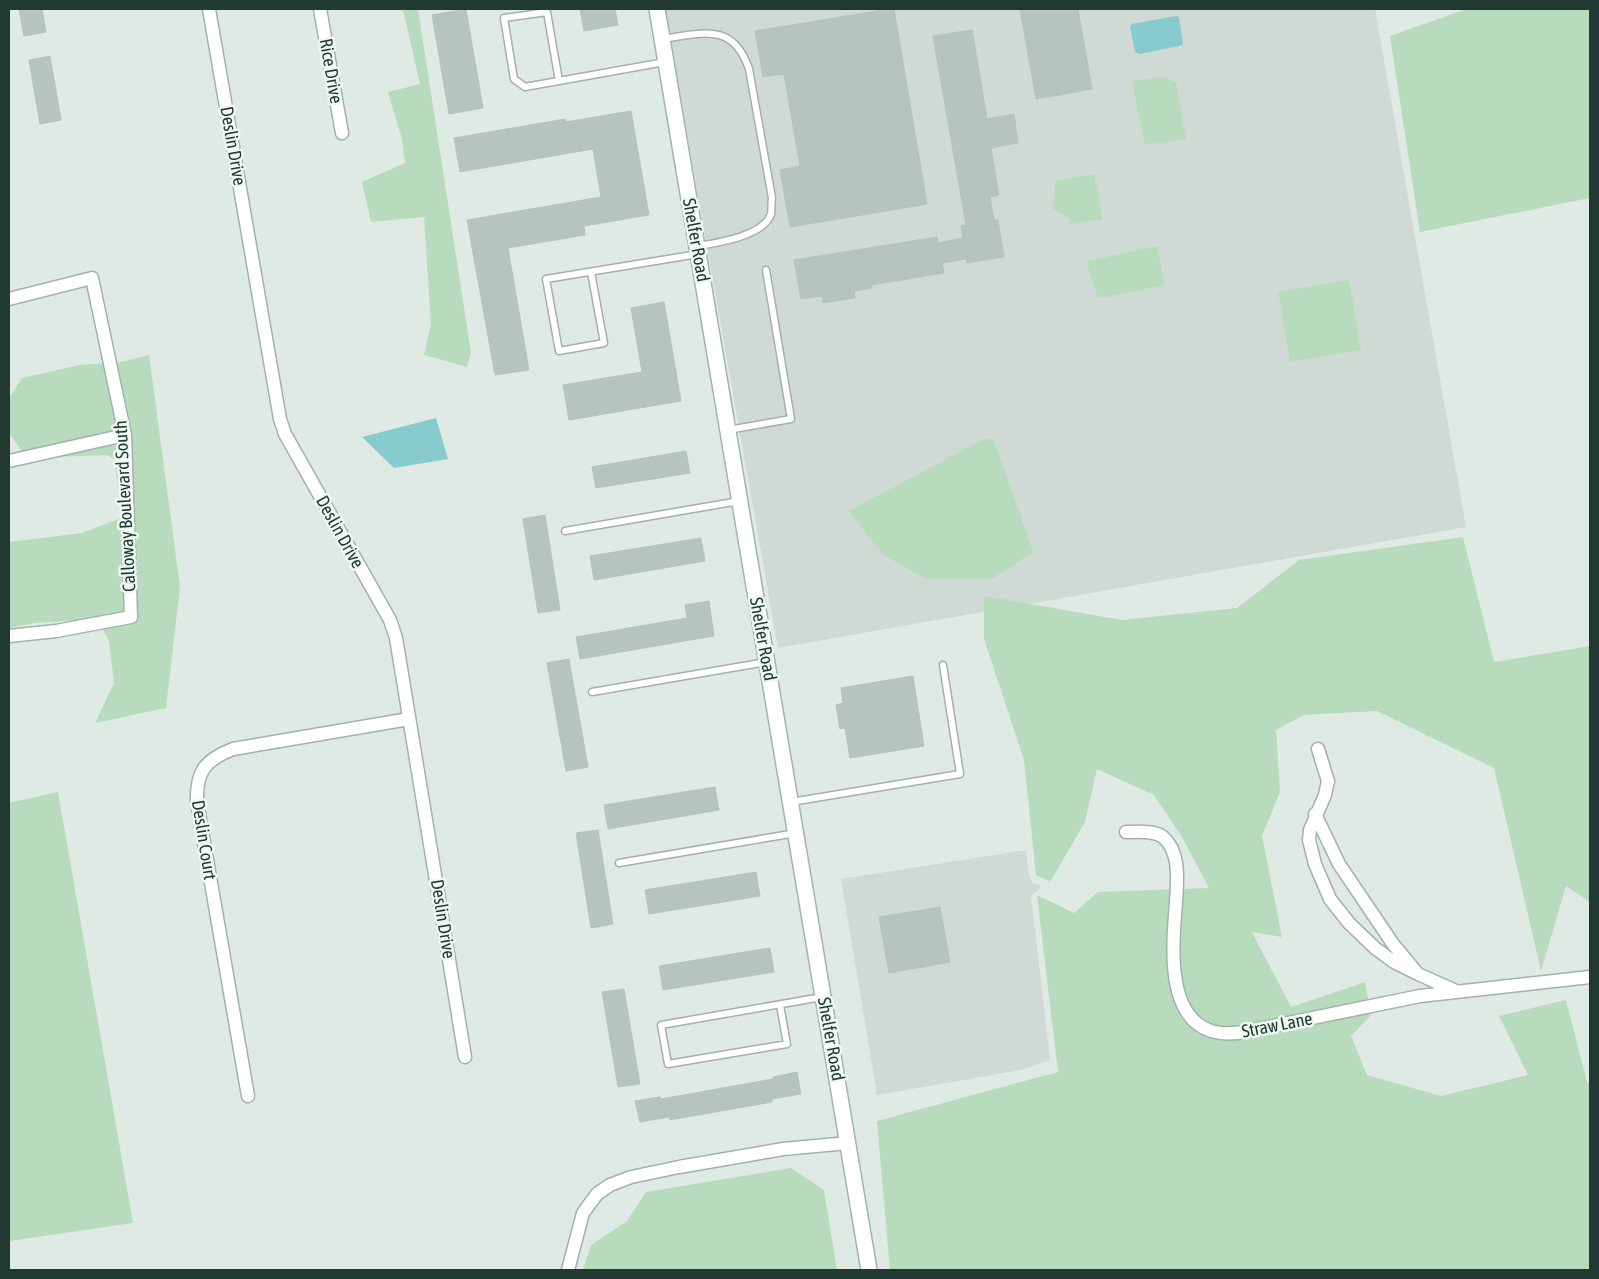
<svg xmlns="http://www.w3.org/2000/svg" width="1599" height="1279" viewBox="0 0 1599 1279" font-family="'Asap Condensed',sans-serif">
<style>
.built{fill:#cedad3}
.green{fill:#b8dbbe}
.water{fill:#88cbcf}
.building{fill:#b5c5bd;stroke:#b2c4bb}
.lines{fill:none;stroke-linecap:round;stroke-linejoin:round}
.lane-casing{stroke:#a2b2ab;stroke-width:9}
.street-casing{stroke:#a2b2ab;stroke-width:15}
.secondary-casing{stroke:#9fb6ab;stroke-width:18}
.lane{stroke:#fff;stroke-width:6}
.street{stroke:#fff;stroke-width:12}
.secondary{stroke:#fff;stroke-width:15}
.labels{text-anchor:middle;stroke-width:5;stroke-linejoin:round;paint-order:stroke}
.street-label{font-size:18px;fill:#213a31;stroke:#f0f7f3}
</style>
<rect width="100%" height="100%" fill="#dfeae4"/>
<path class="built" d="M665 9H1375L1466 527 778 648Z
M1026 850 1029 876 1033 883 1040 885V888L1031 896 1050 1060 1021 1070 877 1095 841 879Z"/>
<path class="green" d="M403 9H418L471 353 467 367 424 355 431 324 424 217 371 222 362 182 405 163 402 139 388 92 420 84Z
M1466 9H1590V198L1420 232 1390 36Z
M1162 77 1176 82 1186 139 1145 145 1132 81Z
M1094 174 1102 219 1070 224 1071 220 1053 209 1056 181Z
M1157 246 1164 282 1163 285 1108 297H1099L1097 295 1087 264 1088 261Z
M1349 280 1361 350 1290 362 1278 292Z
M149 355 180 587 166 708 95 723 114 683 109 641 97 619 35 623 9 628V542L82 533 121 518 115 460 108 455 27 458 9 433 10 397 22 378 80 365 121 362Z
M986 438 994 440 1033 552 993 578 926 579 882 554 849 511Z
M1463 537 1494 662 1590 646V902L1566 886 1541 971 1494 768 1377 711 1304 715 1276 730 1280 792 1262 836 1282 937 1252 932 1291 1007 1365 982 1371 1015 1351 1036 1367 1075 1441 1096 1528 1075 1499 1016 1566 1000 1587 1082 1590 1084V1270H890L877 1121 1058 1072 1037 895 1074 913 1098 892 1209 888 1182 837 1154 795 1097 769 1085 822 1050 882 1036 875 1024 760 984 639V596L1122 620 1237 608 1299 560Z
M58 792 133 1223 9 1241V803Z
M791 1168 824 1190 837 1270H583L591 1245 627 1221 646 1192Z"/>
<path class="water" d="M1175 16 1179 17 1183 45 1140 54 1135 52 1130 27 1132 24Z
M436 418 448 459 394 468 362 437Z"/>
<path class="building" d="M19 9H42L46 32 24 36Z
M466 9 483 108 449 114 432 15Z
M580 9H615L618 25 584 31Z
M889 9H894L927 204 790 227 780 170 800 166 784 74 763 77 755 31Z
M1020 9H1078L1092 89 1036 99Z
M972 30 987 119 1014 114 1018 143 991 148 999 195 990 197 994 220H998L1004 257 967 263 966 259 942 263 944 273 871 285 872 288 854 291 855 298 823 303 822 296 801 299 794 260 937 237 939 243 963 238 961 226 966 225 933 36Z
M50 56 61 120 40 124 29 60Z
M631 111 649 215 584 226 585 235 508 248 529 370 495 375 467 220 601 197 593 149 460 172 454 138 565 119 566 122Z
M664 302 681 401 569 420 563 385 642 372 631 308Z
M686 451 690 473 596 488 592 467Z
M545 515 560 610 538 613 523 519Z
M701 538 705 561 594 580 590 556Z
M709 601 714 636 580 659 576 637 687 618 685 605Z
M569 659 588 767 566 771 547 663Z
M913 676 924 746 850 758 845 728 840 729 836 705 843 703 841 688Z
M715 787 719 810 608 829 604 805Z
M598 830 613 924 591 928 576 833Z
M756 872 760 896 649 914 645 890Z
M940 907 950 962 889 973 879 917Z
M770 948 774 972 663 990 659 966Z
M624 989 640 1084 618 1087 602 992Z
M797 1072 801 1094 772 1099V1102L670 1120 669 1117 640 1122 635 1101 660 1097 661 1099 773 1079V1077Z"/>
<g class="lines">
<defs>
<path id="lane" d="M662 39C703 33 733 22 749 69L772 198C771 203 772 209 771 214 764 236 717 243 698 246
M559 81 547 12 504 18 514 79 525 87 665 62
M591 272 604 343 559 351 546 279 698 254
M728 430 791 419 766 270
M565 531 739 501
M592 692 766 662
M791 802 960 774 943 665
M619 863 796 833
M780 1005 787 1044 668 1064 661 1025 822 997"/>
<path id="street" d="M209 9 280 419 285 434 390 620 396 638 465 1057
M320 9 342 133
M9 299 92 278 125 435 131 617 56 631 9 636
M9 461 125 435
M1318 749 1328 781 1325 795 1310 830 1309 840 1315 864 1330 899 1349 923 1375 948 1394 962 1418 974
M1315 814 1339 864 1393 944 1418 974 1456 991
M1126 832C1136 832 1154 830 1163 837 1181 852 1177 882 1176 902 1173 942 1164 1020 1215 1032 1226 1035 1238 1033 1249 1031L1420 996 1590 977
M248 1096 197 802C196 771 205 760 233 749L409 719
M568 1270 583 1213 597 1194 610 1185 631 1177 679 1167 783 1149 848 1143"/>
<path id="secondary" d="M657 9 869 1270"/>
</defs>
<use href="#lane" class="lane-casing"/>
<use href="#street" class="street-casing"/>
<use href="#secondary" class="secondary-casing"/>
<use href="#lane" class="lane"/>
<use href="#street" class="street"/>
<use href="#secondary" class="secondary"/>
</g>
<g class="labels">
<g class="street-label">
<text transform="translate(331 71) rotate(80)" y="6">Rice Drive</text>
<text transform="translate(233 146) rotate(80)" y="6">Deslin Drive</text>
<text transform="translate(696 240) rotate(80)" y="6">Shelfer Road</text>
<text transform="translate(125 506) rotate(-93)" y="6">Calloway Boulevard South</text>
<text transform="translate(340 532) rotate(61)" y="6">Deslin Drive</text>
<text transform="translate(763 639) rotate(80)" y="6">Shelfer Road</text>
<text transform="translate(204 840) rotate(81)" y="6">Deslin Court</text>
<text transform="translate(443 919) rotate(81)" y="6">Deslin Drive</text>
<text transform="translate(1277 1025) rotate(-11)" y="6">Straw Lane</text>
<text transform="translate(831 1039) rotate(80)" y="6">Shelfer Road</text>
</g>
</g>
<rect width="1599" height="1279" fill="none" stroke="#213a31" stroke-width="20"/>
</svg>
